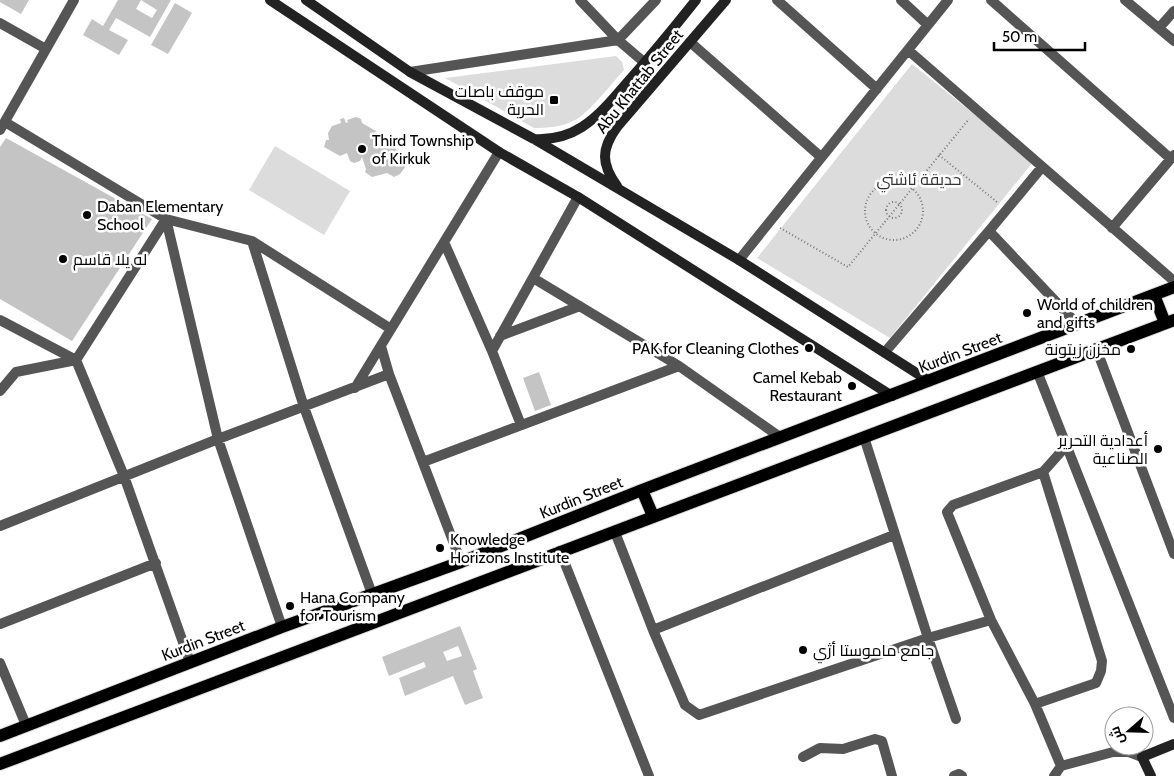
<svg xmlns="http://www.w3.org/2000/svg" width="1174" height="776" viewBox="0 0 1174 776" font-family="Cabin,Cairo,sans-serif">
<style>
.green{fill:#dcdcdc}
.building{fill:#c4c4c4;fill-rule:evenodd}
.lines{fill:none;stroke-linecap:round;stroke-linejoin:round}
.primary-casing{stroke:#dbdbdb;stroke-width:14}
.path{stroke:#777;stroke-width:2;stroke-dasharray:1 2.5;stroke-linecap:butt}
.street{stroke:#555;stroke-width:10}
.secondary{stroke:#222;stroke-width:10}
.primary{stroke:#000;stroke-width:12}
.poi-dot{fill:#000;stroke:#fff;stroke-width:2}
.labels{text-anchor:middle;stroke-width:5;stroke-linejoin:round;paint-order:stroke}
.street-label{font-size:16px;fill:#000;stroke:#fff}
.poi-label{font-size:16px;fill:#000;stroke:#fff;text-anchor:start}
.park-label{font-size:16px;fill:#333;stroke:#fff}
</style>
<rect width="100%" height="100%" fill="#fff"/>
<path class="green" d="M616 56 622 62 624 70C612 83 589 113 575 120 563 127 547 128 534 128L445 78Z
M912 64 1033 162 890 338 757 258Z
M275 146 350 191 324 235 249 190Z"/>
<path class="building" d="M0 0H29L21 14 0 2Z
M118 0H171L150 37 116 18 109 30 128 40 119 55 83 35 92 19 103 26ZM141 0 157 10 152 18 136 9Z
M175 3 192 13 168 54 151 45Z
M356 117 361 119 362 123 376 131 374 136 387 137 392 141 397 151 407 156 406 166 400 174 394 177 387 173 372 177 365 172 366 169 362 157 360 161 354 163 350 161 347 153 340 156 324 147 326 140H329L328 133 332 126 341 123 340 119 344 118 346 123 348 122 347 120Z
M6 138 152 219 72 341 0 299V147Z
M539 372 551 405 535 411 523 378Z
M460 626 477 669 473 671 483 698 465 705 453 676 405 696 399 678 426 667 424 662 389 676 382 657ZM458 646 462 656 447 661 443 652Z"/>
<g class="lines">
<defs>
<path id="primary" d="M1154 295 1165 323
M642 490 653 516
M0 736 282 627 461 562 642 490 1174 287
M0 764 1174 320"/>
</defs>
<use href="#primary" class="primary-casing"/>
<path class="path" d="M939 155 997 202
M865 211a29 29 0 1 1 58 0a29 29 0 1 1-58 0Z
M886 210a8 8 0 1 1 16 0a8 8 0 1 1-16 0Z
M780 228 848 267 969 119"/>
<path class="street" d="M580 0 618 40 645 63
M777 0 877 89
M901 0 928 25
M991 0 1171 159
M1125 0 1174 41
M0 23 46 49
M1159 28 1174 11
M690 42 821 157
M908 50 1174 281
M410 72 618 40 656 0
M5 122 166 219 218 439 282 627
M0 130 74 0
M1112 228 1174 155
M989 231 1077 324
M252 241 304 407 372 594
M444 242 492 351 521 425
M739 260 948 0
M533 278 679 366 780 437
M0 320 76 360 124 476 190 662
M500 336 580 306
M381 346 389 374 461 562
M1096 348 1174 554
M492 351 578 197
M885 352 989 231 1042 167
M1037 371 1174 718
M355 388 499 152
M0 391 16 372 76 360 166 219 252 241 391 329
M864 437 928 638 956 719
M423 462 679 366
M1043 472 953 505 947 512 991 620 1035 704 1061 766
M0 526 218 439 389 374
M615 532 653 630 685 705 699 715 928 638 991 620
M560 551 649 776
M0 624 156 563
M653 630 894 535
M0 663 26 725
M1035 704 1096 683 1101 671 1102 661 1043 472 1067 445
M803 757 820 748 843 749 875 739 882 741 892 776
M954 776 959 774 962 776
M1054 776 1061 766 1113 752H1129L1142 757"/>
<path class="secondary" d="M270 0 499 152 578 197 892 396
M306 0 410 72 534 139 739 260 929 381
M600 113 617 127
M534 139C551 140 568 136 582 127 599 116 612 100 625 85 650 57 673 29 696 0
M617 186C601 164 601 149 617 127L726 0
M1151 776 1142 757 1174 744"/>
<use href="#primary" class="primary"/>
</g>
<g class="poi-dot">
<rect x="549" y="95" width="10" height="10" rx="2.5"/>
<circle cx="362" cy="149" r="5"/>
<circle cx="87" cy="215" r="5"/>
<circle cx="63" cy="259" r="5"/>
<circle cx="1027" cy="313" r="5"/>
<circle cx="809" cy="348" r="5"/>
<circle cx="1131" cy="349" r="5"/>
<circle cx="852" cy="386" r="5"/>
<circle cx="1158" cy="449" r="5"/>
<circle cx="440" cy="548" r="5"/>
<circle cx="290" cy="606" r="5"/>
<circle cx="803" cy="650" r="5"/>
</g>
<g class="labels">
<g class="street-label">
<text transform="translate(639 81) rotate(-51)" y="6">Abu Khattab Street</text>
<text transform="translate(960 352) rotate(-21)" y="6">Kurdin Street</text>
<text transform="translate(581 497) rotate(-22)" y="6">Kurdin Street</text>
<text transform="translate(203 640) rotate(-21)" y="6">Kurdin Street</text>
</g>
<g class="poi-label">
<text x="544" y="97" text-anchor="end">موقف باصات<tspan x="544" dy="18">الحریة</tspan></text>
<text x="372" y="146">Third Township<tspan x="372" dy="18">of Kirkuk</tspan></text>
<text x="97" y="212">Daban Elementary<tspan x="97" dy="18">School</tspan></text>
<text x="73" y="265">له يلا قاسم</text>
<text x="1037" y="310">World of children<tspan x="1037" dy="18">and gifts</tspan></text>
<text x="799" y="354" text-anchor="end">PAK for Cleaning Clothes</text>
<text x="1121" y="355" text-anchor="end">مخزن زيتونة</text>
<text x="842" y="383" text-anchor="end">Camel Kebab<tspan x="842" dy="18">Restaurant</tspan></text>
<text x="1148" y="446" text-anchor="end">أعدادية التحرير<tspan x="1148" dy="18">الصناعية</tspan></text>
<text x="450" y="545">Knowledge<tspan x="450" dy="18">Horizons Institute</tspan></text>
<text x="300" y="603">Hana Company<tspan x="300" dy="18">for Tourism</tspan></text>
<text x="813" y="656">جامع ماموستا أژي</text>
</g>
<g class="park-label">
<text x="919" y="185">حديقة ئاشتي</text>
</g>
</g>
<g transform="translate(1129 731) rotate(250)"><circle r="24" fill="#ffffff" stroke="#999999"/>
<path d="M0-4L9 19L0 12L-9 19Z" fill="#000000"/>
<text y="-8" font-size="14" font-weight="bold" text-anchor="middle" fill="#000000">ش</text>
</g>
<path d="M994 42v8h91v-8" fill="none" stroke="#000000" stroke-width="2.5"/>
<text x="1002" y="42" font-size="15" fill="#000000" stroke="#ffffff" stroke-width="4" paint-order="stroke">50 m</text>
</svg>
